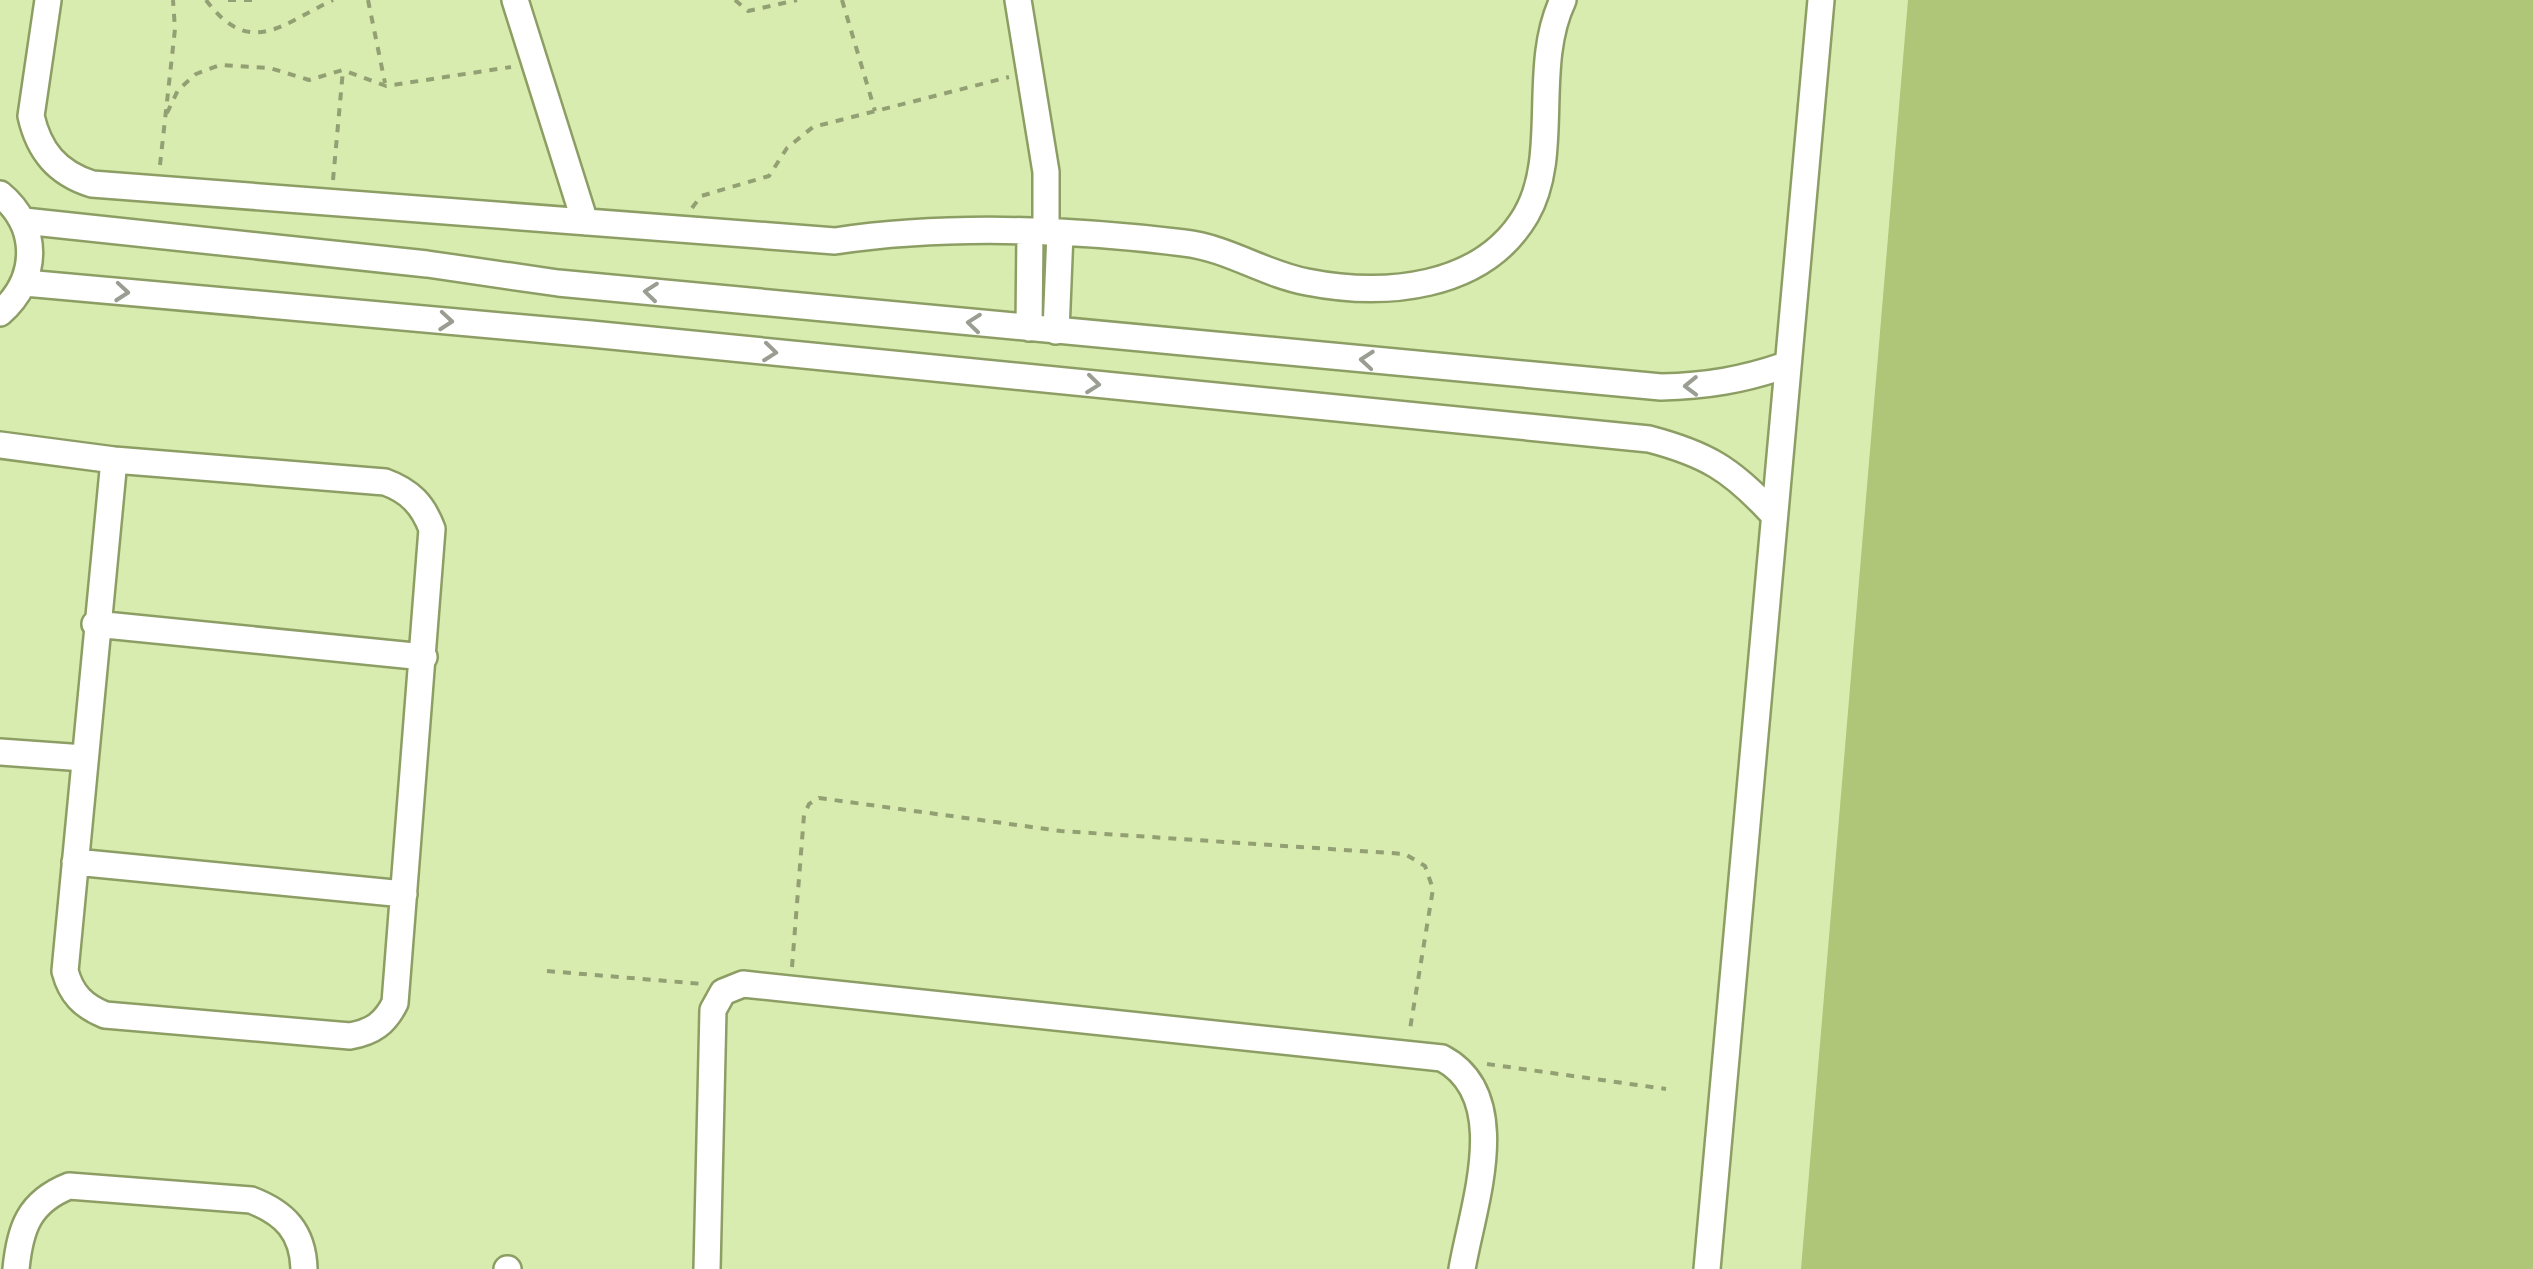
<svg xmlns="http://www.w3.org/2000/svg" width="2533" height="1269" viewBox="0 0 2533 1269" font-family="Georgia,serif">
<style>
.green{fill:#afc679}
.lines{fill:none;stroke-linecap:round;stroke-linejoin:round}
.minor-casing{stroke:#8d9e65;stroke-width:30}
.path{stroke:#92a073;stroke-width:4;stroke-dasharray:8 8;stroke-linecap:butt}
.minor{stroke:#fff;stroke-width:25}
.oneway{stroke:#9a9d91}
</style>
<rect width="100%" height="100%" fill="#d9ecaf"/>
<path class="green" d="M1908 0H2533V1269H1801Z"/>
<g class="lines">
<defs>
<path id="minor" d="M48 0 31 116C39 151 57 173 92 184L835 241C949 224 1069 229 1184 243 1228 248 1264 274 1307 282 1383 297 1482 290 1526 215 1561 155 1531 67 1563 0
M515 0 585 222
M1018 0 1046 172V232
M0 194C40 227 39 279 0 313
M24 221 427 264 558 283 1661 387C1706 386 1743 380 1786 365
M25 283 591 334 1649 439C1706 454 1731 469 1771 512
M1029 328 1030 232
M1056 331 1060 233
M0 445 114 460 385 482C410 491 423 505 432 529L395 1003C385 1023 373 1032 350 1036L105 1015C83 1006 71 994 65 971L114 460
M95 624 424 657
M0 752 84 758
M75 862 404 894
M16 1269C20 1228 29 1202 69 1186L251 1200C285 1213 303 1232 304 1269
M507 1269H508
M707 1269 713 1010 723 992 743 984 1442 1058C1514 1096 1473 1205 1462 1269
M1707 1269 1821 0"/>
</defs>
<use href="#minor" class="minor-casing"/>
<path class="path" d="M206 0C250 59 282 24 333 0
M228 0H256
M368 0 385 83
M735 0 748 11 797 0
M842 0 875 111
M167 113 178 90 196 74 220 65 270 68 309 80 343 70 386 86 511 67
M160 165 175 29 173 0
M333 180 343 70
M692 208 701 196 769 176 787 148 813 127 1009 77
M792 967 804 815 809 804 819 798 1061 831 1405 854 1425 866 1433 889 1410 1029
M547 971 703 984
M1487 1064 1666 1089"/>
<use href="#minor" class="minor"/>
</g>
<defs><path id="oneway-chevron" d="M-2-3.5L2.5 0L-2 3.5" fill="none" stroke-width="1.6" stroke-linecap="round" stroke-linejoin="round" transform="scale(2.5)"/></defs>
<g class="oneway">
<use href="#oneway-chevron" transform="translate(122 292) rotate(5)"/>
<use href="#oneway-chevron" transform="translate(651 292) rotate(-174)"/>
<use href="#oneway-chevron" transform="translate(446 321) rotate(5)"/>
<use href="#oneway-chevron" transform="translate(974 323) rotate(-174)"/>
<use href="#oneway-chevron" transform="translate(770 352) rotate(6)"/>
<use href="#oneway-chevron" transform="translate(1367 360) rotate(-175)"/>
<use href="#oneway-chevron" transform="translate(1093 384) rotate(6)"/>
<use href="#oneway-chevron" transform="translate(1691 386) rotate(179)"/>
</g>
</svg>
